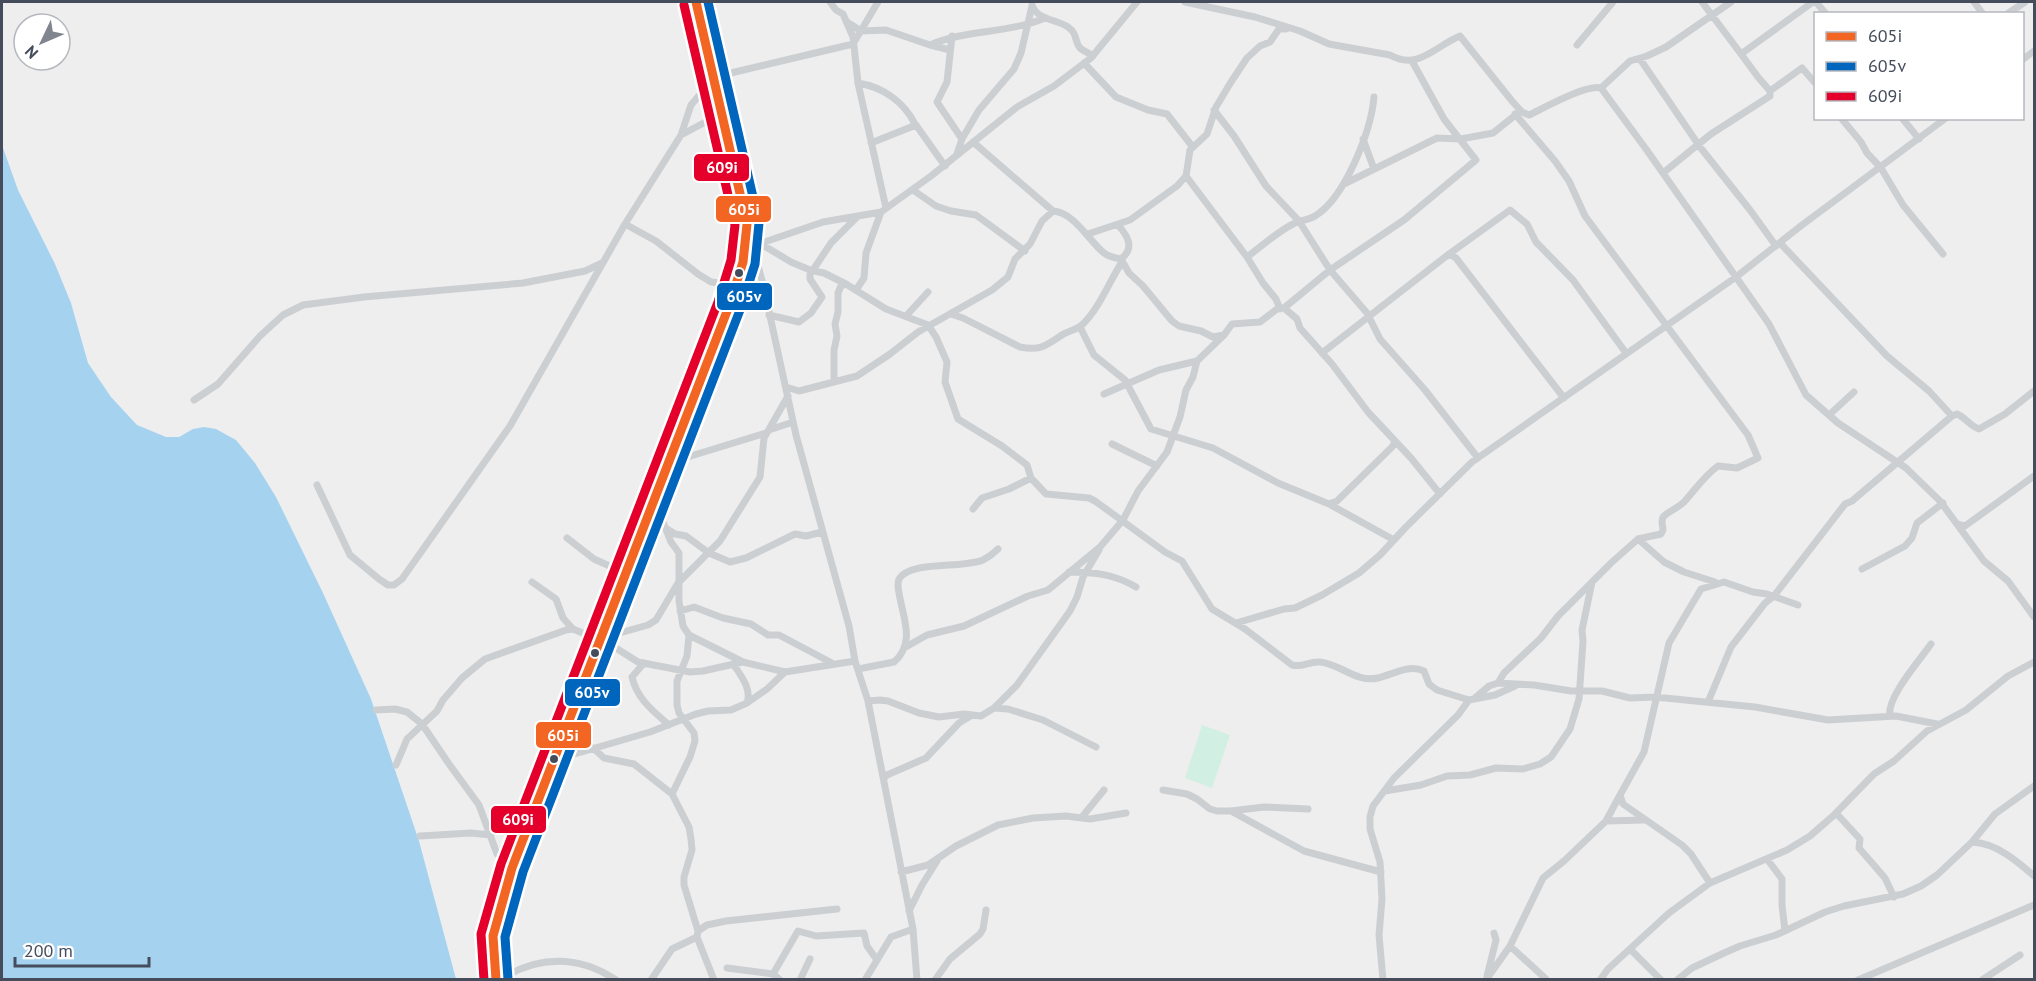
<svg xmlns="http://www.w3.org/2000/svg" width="2036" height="981" viewBox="0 0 2036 981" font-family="'PT Sans',sans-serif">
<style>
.green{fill:#d1efe2}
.water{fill:#a5d3ef}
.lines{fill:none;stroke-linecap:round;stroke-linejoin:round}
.minor{stroke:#cccfd2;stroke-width:7}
.bus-1-casing{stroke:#fff;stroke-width:14}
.bus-2-casing{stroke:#fff;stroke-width:14}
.bus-3-casing{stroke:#fff;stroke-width:14}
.bus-1{stroke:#f26522;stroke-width:9}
.bus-2{stroke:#0065bd;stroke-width:9}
.bus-3{stroke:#e4002b;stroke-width:9}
.bus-dot{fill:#454d5c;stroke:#fff;stroke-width:2}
.line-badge{stroke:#fff;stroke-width:2}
.badge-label{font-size:16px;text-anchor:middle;font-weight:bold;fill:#fff}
</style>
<rect width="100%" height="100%" fill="#efeeee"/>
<path class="green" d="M1202 725 1230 735 1212 788 1185 778Z"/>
<path class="water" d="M2 145 18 190 55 264 71 303 88 363 111 397 137 425 166 437H179L193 429 204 427 216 429 236 440 255 463 276 497 323 593 371 699 419 841 456 979H2Z"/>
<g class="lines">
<path class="minor" d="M830 2 836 10 843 14 853 37 858 83 886 208
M1185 2 1255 17 1300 31 1329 44 1390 55C1418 71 1435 46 1460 36L1512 101 1522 112 1529 115C1544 108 1586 84 1601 88
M1702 2 1741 54 1813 2
M1731 2 1666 47 1647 56 1630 61 1601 88 1646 149 1769 324 1806 395 1838 423 1906 468 1940 501 1984 561 2008 581 2034 617
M1816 2 1826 14
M1974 2 1983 14
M1032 5C1037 20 1056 19 1068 27 1078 34 1074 41 1080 48 1083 51 1089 53 1093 56
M2007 14 2025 2
M847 22 861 31 886 30 930 45C967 29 1007 34 1045 18
M952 36 947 82 937 102 962 139 957 154
M930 45 950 50
M1577 45 1613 2
M1640 59 1700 147 1750 210 1776 246
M2022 60 2034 51
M1084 63 1116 97 1148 110 1167 114 1192 146
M714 77 853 44 878 2
M858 83C883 87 904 102 915 124
M1770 91 1802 68 1816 84
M1214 110 1234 136 1266 186 1299 221 1330 270 1367 313 1380 339 1425 390 1478 458
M1841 118 1861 142 1867 153 1881 168 1903 205 1943 254
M1902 118 1919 139
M681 135 713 118 723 117
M962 139 979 110 1014 69 1021 53 1032 6
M1363 139 1374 169
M973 142 1053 211C1074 212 1089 241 1104 253 1109 257 1115 258 1121 259L1129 273 1143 286 1172 321 1179 326 1201 331 1213 337 1224 335
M871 143 916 125 945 166
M1663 173 1711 134 1770 96V91L1758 77 1741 54
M1186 176 1247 257
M1344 184 1437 138 1461 139 1493 133 1518 113
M913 190 936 206 951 211 976 215 1025 251
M625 224 656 241 698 274 711 282 735 285
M1118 225C1128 236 1135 248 1121 259
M749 233 763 284 796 435 849 626 855 661 868 701 913 929 917 980
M1088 234 1130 220 1177 186 1186 176 1190 150 1207 134 1216 107 1231 82 1247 58 1260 46 1270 42 1279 29H1286
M1780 243 1887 356 1929 391 1952 416
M761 244 791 262 810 270 824 273 846 284 886 309 928 325 936 337 947 362 945 382 958 419 1002 446 1027 465 1031 478
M753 246 823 222 881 212 931 176 1017 107 1054 86 1091 58 1137 2
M1449 254 1456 258 1564 398
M813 270 831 243 857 217
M856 290 864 278 866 253 881 212
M1284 308 1330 270 1404 220 1476 160 1444 119 1412 61
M1280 309 1276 299 1263 283 1247 257C1262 246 1277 232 1293 224 1300 220 1309 220 1315 216 1345 198 1371 131 1374 97
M951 314 963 318 1020 347C1040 351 1046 346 1062 335 1068 331 1077 330 1083 324 1100 307 1109 282 1122 262
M769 315 799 322 811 313 822 297 810 279V270
M906 316 928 292
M1080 327 1094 355 1125 380 1151 429 1213 448 1278 483 1329 504 1337 501 1392 447 1395 442
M1322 353 1449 254 1510 210 1527 224 1536 242 1573 280 1626 353
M834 382V350L837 336 835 324 838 312V293L841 286 846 284
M786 387 799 391 857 376 890 354 918 332 992 290 1008 277 1015 259 1030 244 1042 221 1053 211
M1104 394 1159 370 1197 361
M194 400 218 384 260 336 283 315 303 305 364 297 523 283 585 271 602 263
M1829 415 1854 392
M769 430 793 422
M1112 444 1157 466
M668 463 766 433
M317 485 350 555 379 579 388 585H394L402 579 510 426 625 224 681 135 691 105 702 92 716 87
M1329 504 1394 540
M973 509 982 498 1009 489 1031 478 1046 494 1089 498 1095 501 1165 552 1182 561 1212 609 1245 629 1292 665C1303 668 1309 661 1320 662 1341 664 1356 683 1378 678 1394 674 1409 664 1424 671L1429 684 1437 690 1469 700 1495 695 1515 686
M650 510 663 522 671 542 679 553V601L683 626 689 635 743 662 785 672 855 661
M1958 524 1965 526 2034 476
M667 529 675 534 686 536 709 553 730 562 746 558 795 534 806 536 822 532
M567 538 594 559 625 573
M1638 539 1664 562 1684 572 1715 582
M1862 569 1905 546 1912 538 1917 523 1943 503
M1069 572C1094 572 1114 574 1136 587
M532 582 556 599 563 618 573 629
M680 611 694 607 723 618 751 624 768 635H779L832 663
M1236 623 1284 609 1295 608 1322 595 1359 573 1380 555 1406 527 1472 462 1736 277 1802 225 1946 118
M603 630 616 634 648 625 656 620 678 583 720 541 760 477 764 438 788 396
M904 648 927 635 964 626 1028 596 1048 590 1100 547 1123 520 1138 491 1167 452 1180 417 1186 390 1193 377 1197 361 1224 335 1232 324 1260 322 1277 309 1284 308 1297 319 1300 328 1332 364 1368 412 1411 458 1440 494
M644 663 632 677C637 699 653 711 669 725
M858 669 894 662C916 643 903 618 899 593 898 588 897 584 899 579 911 560 962 569 983 560 989 557 994 553 998 549
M1498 683 1504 673 1541 638 1558 616 1611 563 1638 539 1661 534 1663 530C1663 525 1660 520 1664 516 1669 511 1678 508 1684 502 1696 489 1704 476 1718 466L1737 468 1758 458 1748 435 1585 216 1569 181 1555 161 1515 114
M1475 698 1489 686 1498 683 1534 685 1571 691H1602L1630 698 1655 697 1755 707 1828 720 1896 716 1937 724
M868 701 880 700 888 701 919 713 939 717 964 714 981 716 994 708 1008 709 1043 720 1096 747
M1708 702 1731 647 1765 603 1774 596 1845 504 1852 501 1952 416 1957 414C1966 418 1970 426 1979 429L2005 414 2034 391
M747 703 767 689 785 672
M994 708 1017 685 1070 611 1077 597 1083 577 1099 550
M376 710 395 709 407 712 422 724 449 764 479 805 497 854 512 868
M1890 716C1886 698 1920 660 1931 644
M593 748 604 758 634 764 672 794 689 827 691 839 692 850 684 877V885L698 931
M554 760 650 732 696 714 708 711 731 710 747 703C752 689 741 676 734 665
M396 765 407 739 437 711 443 700 462 678 485 659 566 630 573 629 611 645 638 662 690 672 703 671 743 662
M884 778 887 775 926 758 959 723 972 715
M1163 790 1187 794 1197 799 1210 809 1217 811H1231L1264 807 1308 809
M1385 791 1421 785 1447 776 1470 775 1496 768 1523 769 1540 764 1551 757 1570 729 1579 699 1583 641 1582 630 1592 582
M672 794 690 757 695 741 694 733 679 713 677 705V681L687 656 689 635
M1231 811 1304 851 1381 872
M1836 813 1860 839 1859 848 1885 878 1894 897
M1082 817 1104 790
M1606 821 1645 820
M420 836 471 833 491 835
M1972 842C1996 843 2017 861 2034 876
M1767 859 1782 879V905L1785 931
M901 872 928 865 956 846 998 825 1033 818 1066 816 1090 819 1126 813
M1710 883 1691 854 1682 845 1623 804 1620 795 1644 752 1669 643 1701 589 1724 582 1753 592 1767 594 1798 605
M909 911 922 885 937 861
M1510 946 1547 980
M1631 950 1661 980
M727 968 773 974 780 980
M773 974 798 931 816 936 864 933 867 946 877 960
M1487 976 1496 940 1494 933
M496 980 493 936 512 868 729 306 743 262 747 224 696 2
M500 980C537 955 579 955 616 980
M651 980 672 949 697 937
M714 980 697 937 698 931 707 925 726 921 837 909
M800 980 810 959
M865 980 891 937 913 929
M935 980 950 959 980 934 983 929 986 910
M1383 980 1379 935 1382 899 1380 862 1370 829V817L1373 806 1394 778 1458 715 1469 700
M1486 980 1510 946 1543 878 1564 861 1606 821 1620 795
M1600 980 1608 969 1669 913 1710 883 1787 850 1810 836 1833 816 1874 774 1894 761 1927 731 1966 710 2008 676 2034 662
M1677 980 1692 968 1724 953 1740 946 1776 935 1825 912 1844 906 1903 894 1921 886 1937 875 1972 842 1995 814 2034 786
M1858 980 2034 905
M1982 980 2020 955"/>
<defs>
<path id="bus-1" d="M496 980 493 936 512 868 729 306 743 262 747 224 696 2"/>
<path id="bus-2" d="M508 979 505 937 523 872 740 310 755 264 759 223 708 2"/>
<path id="bus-3" d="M484 980 481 934 501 864 718 302 731 260 735 225 684 5"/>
</defs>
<use href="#bus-1" class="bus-1-casing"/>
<use href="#bus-2" class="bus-2-casing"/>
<use href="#bus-3" class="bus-3-casing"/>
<use href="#bus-1" class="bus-1"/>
<use href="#bus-2" class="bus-2"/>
<use href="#bus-3" class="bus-3"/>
</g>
<g class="bus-dot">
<circle cx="739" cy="273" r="5"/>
<circle cx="595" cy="653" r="5"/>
<circle cx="554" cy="759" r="5"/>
</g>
<g class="line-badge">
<rect x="693" y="153" width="57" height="29" rx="6" fill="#e4002b"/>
<rect x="715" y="195" width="57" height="28" rx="6" fill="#f26522"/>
<rect x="716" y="282" width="57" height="29" rx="6" fill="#0065bd"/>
<rect x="564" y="678" width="57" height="29" rx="6" fill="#0065bd"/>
<rect x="535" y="721" width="57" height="28" rx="6" fill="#f26522"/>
<rect x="490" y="805" width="57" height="29" rx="6" fill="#e4002b"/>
</g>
<g class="badge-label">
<text x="722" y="173">609i</text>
<text x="744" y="215">605i</text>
<text x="744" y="302">605v</text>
<text x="592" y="698">605v</text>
<text x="563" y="741">605i</text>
<text x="518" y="825">609i</text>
</g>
<rect width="2036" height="981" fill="none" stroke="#454d5c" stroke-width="6"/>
<rect x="1814" y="12" width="210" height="108" fill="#ffffff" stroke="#b5b8be" stroke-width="1.5"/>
<rect x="1826" y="32" width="30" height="9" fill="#f26522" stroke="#b5b8be" stroke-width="1.5"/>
<text x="1868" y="42" font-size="18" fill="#454d5c">605i</text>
<rect x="1826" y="62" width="30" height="9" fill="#0065bd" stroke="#b5b8be" stroke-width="1.5"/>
<text x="1868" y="72" font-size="18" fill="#454d5c">605v</text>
<rect x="1826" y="92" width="30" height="9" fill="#e4002b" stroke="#b5b8be" stroke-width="1.5"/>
<text x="1868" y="102" font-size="18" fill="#454d5c">609i</text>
<g transform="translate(42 42) rotate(226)"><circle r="28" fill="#ffffff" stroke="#b5b8be" stroke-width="1.5"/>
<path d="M0-4.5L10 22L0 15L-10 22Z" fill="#80858f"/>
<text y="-9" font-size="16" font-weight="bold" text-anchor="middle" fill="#454d5c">N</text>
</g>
<path d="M15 957v9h134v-9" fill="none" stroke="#454d5c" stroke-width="3"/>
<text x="24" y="957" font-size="18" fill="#454d5c" stroke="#ffffff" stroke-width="4.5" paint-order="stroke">200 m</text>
</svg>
